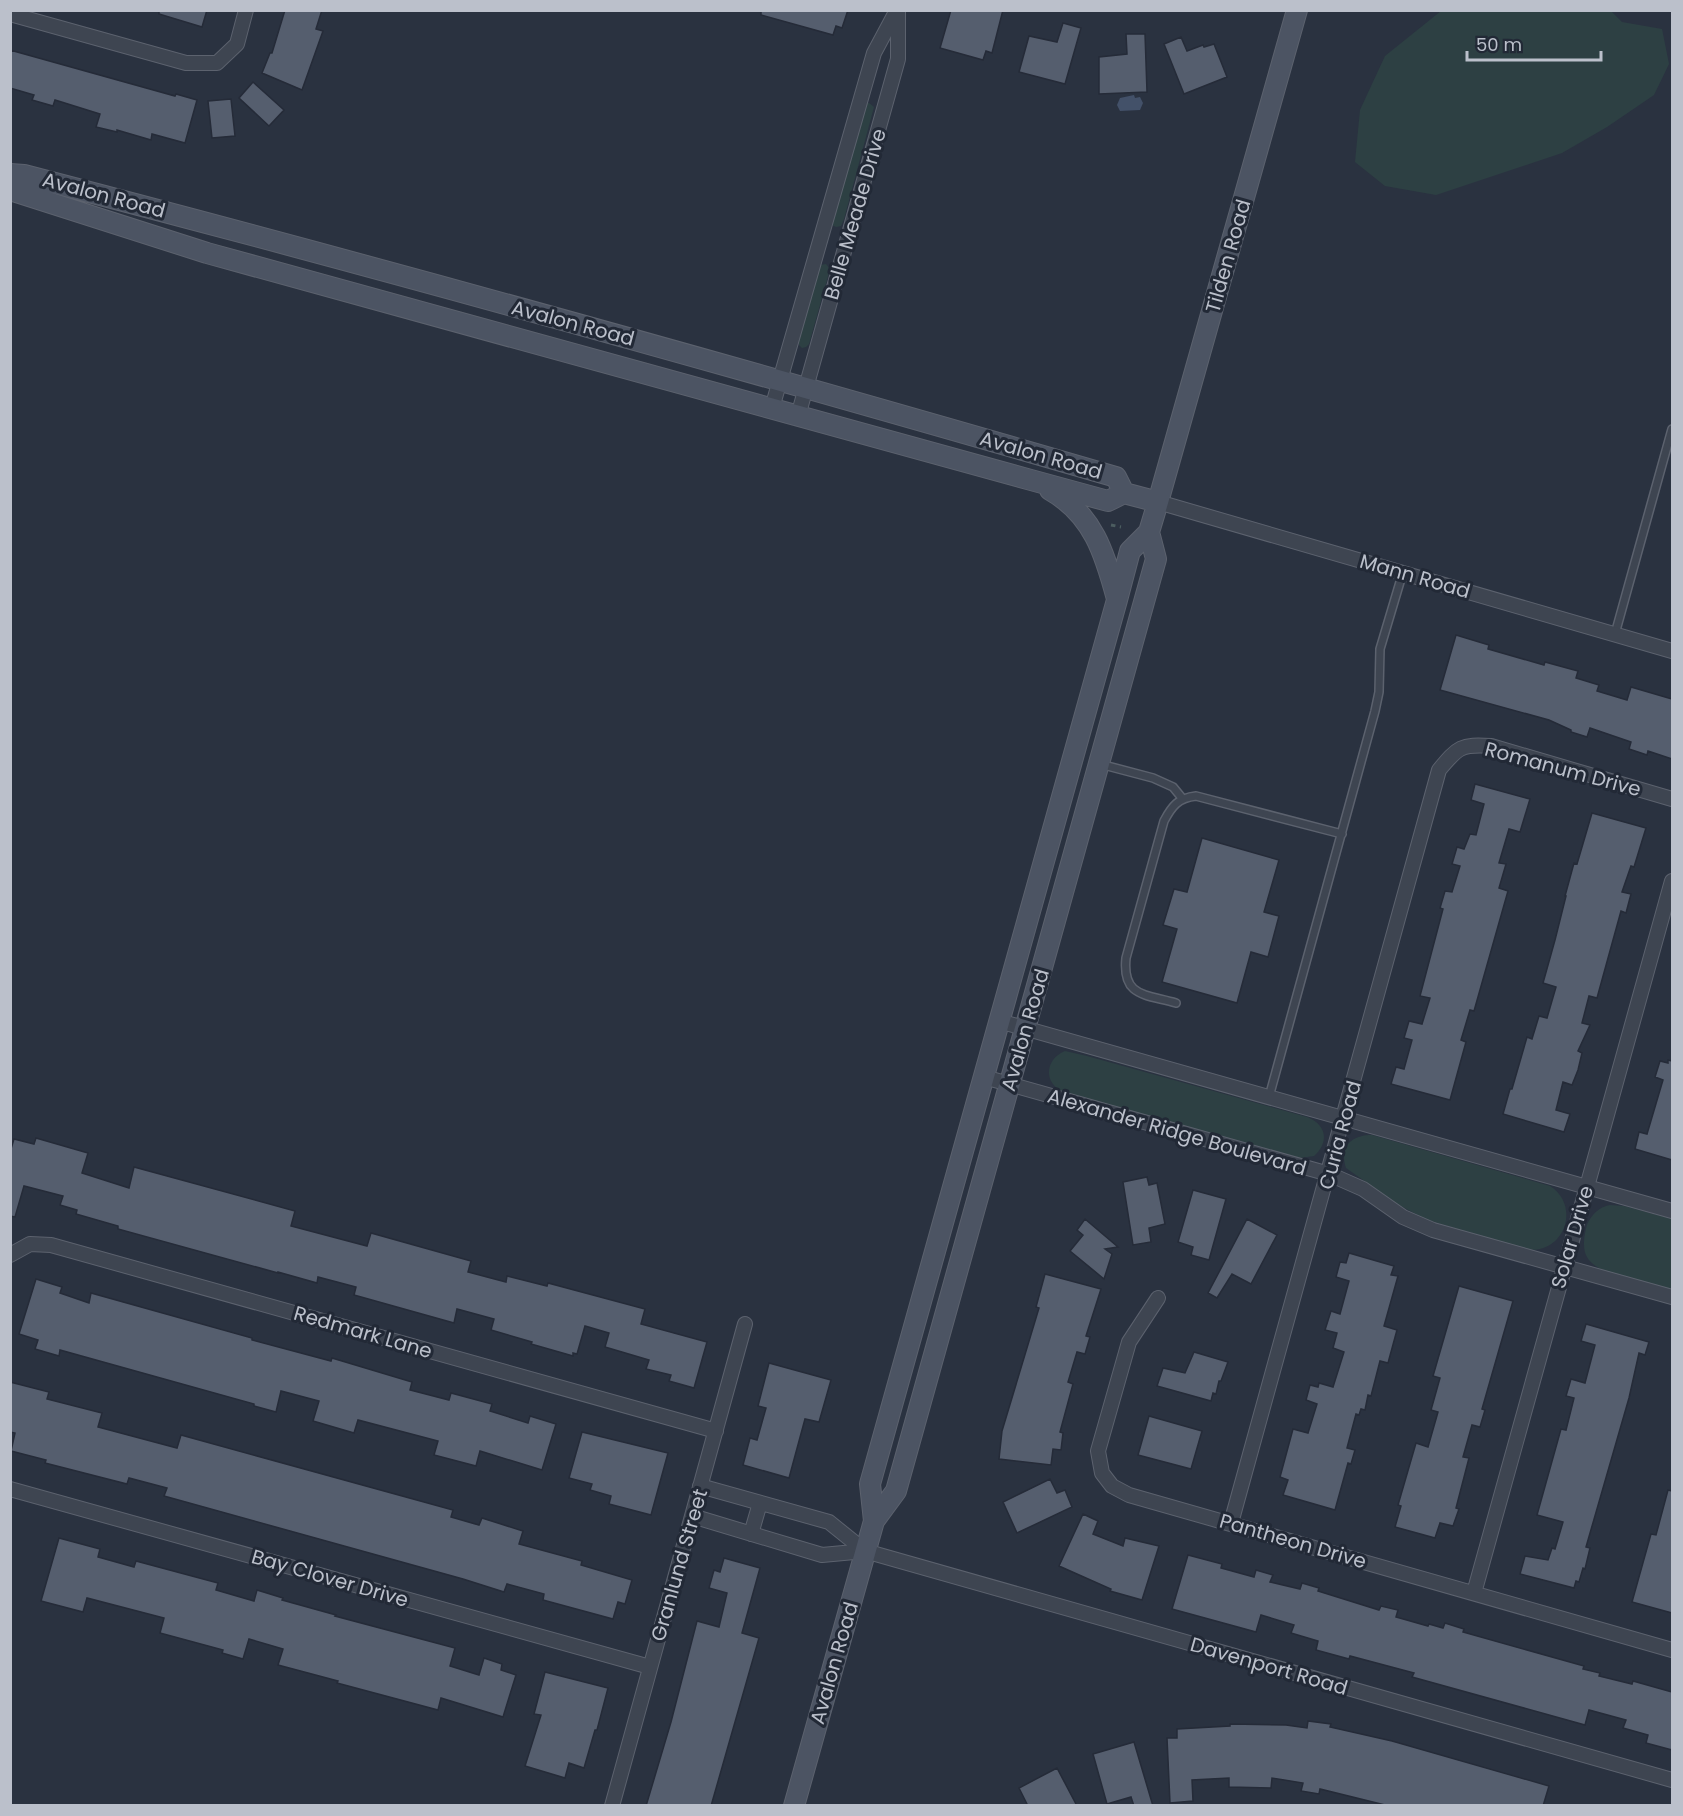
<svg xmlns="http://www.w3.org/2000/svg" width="1683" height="1816" viewBox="0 0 1683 1816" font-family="Poppins,sans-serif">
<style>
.green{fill:#2d4043}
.water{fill:#435169}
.building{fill:#555e6e;stroke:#252b38;stroke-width:1.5}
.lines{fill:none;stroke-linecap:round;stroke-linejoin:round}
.lane-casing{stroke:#5c626e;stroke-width:10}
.street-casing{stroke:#5c626e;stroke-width:16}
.secondary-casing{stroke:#5c626e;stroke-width:22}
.path{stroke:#4c5d60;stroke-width:3;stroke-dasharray:4.5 4.5;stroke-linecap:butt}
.lane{stroke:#3e4551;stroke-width:7}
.street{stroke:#3e4551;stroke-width:14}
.secondary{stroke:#4c5463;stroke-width:20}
.labels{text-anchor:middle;stroke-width:6;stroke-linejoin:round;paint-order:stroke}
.street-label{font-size:20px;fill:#bbc0cb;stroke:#222936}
</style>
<rect width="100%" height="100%" fill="#2a3240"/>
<path class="green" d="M1441 11H1611L1622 22 1662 29 1669 64 1654 95 1607 127 1562 153 1436 195 1385 186 1355 162 1360 110 1385 56Z
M865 103H869L874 107 844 219 841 226 836 227 832 225 831 219Z
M826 264 830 269 809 344 806 347 802 348 799 345 798 340 820 265Z
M1065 1051 1087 1056 1307 1117C1326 1124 1330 1142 1314 1156L1300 1158 1063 1092C1043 1083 1045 1059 1065 1051Z
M1372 1135 1550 1186C1580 1205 1566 1251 1530 1250L1427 1220 1397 1204 1346 1168C1339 1147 1351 1135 1372 1135Z
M1610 1205 1624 1206 1672 1219V1290C1652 1285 1597 1276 1587 1257 1582 1248 1584 1235 1587 1225 1591 1215 1599 1207 1610 1205Z"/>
<path class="water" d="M1134 95 1135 98 1140 97 1143 103 1140 110 1120 111 1117 105 1120 98Z"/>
<path class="building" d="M159 10H207L202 27 159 14Z
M285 10H322L316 29 323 31 302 90 262 73 270 53H272Z
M761 10H848L842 28 836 26 833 35 761 15Z
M951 10H1003L992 53 986 51 983 60 940 48Z
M1063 23 1081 28 1065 84 1019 72 1029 36 1057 42Z
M1126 34H1145L1147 92 1099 94V57L1127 54Z
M1181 37 1187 51 1203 45 1204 47 1214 44 1227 77 1184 94 1164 44Z
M10 50 175 96 176 94 197 100 185 143 152 134 151 140 117 130V132L96 127 100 114 55 100 53 106 32 100 34 95 10 88Z
M253 82 284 110 269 126 239 98Z
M231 99 235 136 212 138 208 101Z
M1456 635 1489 645 1488 649 1544 665 1545 662 1578 671 1576 678 1599 685 1597 691 1627 700 1631 687 1672 699V759L1648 751 1647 755 1629 749 1631 742 1590 728 1587 737 1571 732V730L1549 720 1440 690Z
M1475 784 1530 799 1520 832 1509 829 1499 863 1506 864 1499 888 1508 891 1474 1011 1470 1010 1461 1040 1466 1042 1450 1100 1391 1084 1396 1067 1404 1069 1412 1040 1404 1038 1409 1021 1422 1024 1430 998 1420 996 1443 909 1440 908 1445 891 1452 892 1460 866 1452 864 1457 847 1464 849 1470 834 1476 835 1484 804 1471 800Z
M1592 813 1646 828 1634 867 1631 866 1622 892 1631 894 1626 913 1621 911 1597 998 1589 996 1582 1023 1590 1025 1578 1051 1582 1053 1578 1070 1572 1085 1563 1082 1556 1110 1570 1114 1564 1132 1503 1114 1510 1089H1512L1527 1037 1532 1039 1539 1016 1547 1018 1556 987 1543 983 1555 940 1566 896H1565L1574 863 1577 864Z
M1202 838 1279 860 1264 912 1279 916 1268 957 1251 952 1237 1003 1162 982 1177 929 1163 925 1174 889 1187 892Z
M1668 1060 1672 1061V1160L1635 1149 1639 1132 1647 1134 1663 1080 1655 1077 1660 1061 1668 1063Z
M36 1138 88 1153 82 1173 129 1188 134 1167 295 1211 291 1226 367 1246 371 1233 471 1261 468 1272 506 1282 507 1276 547 1286 548 1283 645 1309 641 1324 707 1342 694 1388 669 1381 671 1375 646 1369 649 1360 605 1347 609 1333 585 1326 577 1354 573 1353V1356L531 1344 532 1342 491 1330 494 1319 457 1309 454 1323 354 1295 356 1287 318 1277 317 1283 278 1272V1273L118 1229V1226L76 1214 77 1210 60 1205 63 1196 24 1186 15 1217 10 1216V1152L14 1139 34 1144Z
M1147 1177 1149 1185 1157 1183 1165 1224 1149 1228 1151 1242 1133 1245 1123 1182Z
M1193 1190 1226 1199 1209 1260 1191 1255 1193 1247 1178 1242Z
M1085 1219 1118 1247 1105 1249 1112 1254 1104 1279 1070 1251 1083 1235 1077 1230Z
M1247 1219 1277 1235 1251 1284 1232 1274 1217 1298 1208 1293Z
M1349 1253 1394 1266 1391 1275 1398 1276 1384 1326 1397 1330 1388 1363 1380 1361 1371 1396 1368 1395 1365 1410 1361 1409 1359 1415 1356 1414 1347 1448 1355 1450 1351 1464 1348 1463 1335 1510 1283 1495 1288 1480 1280 1477 1293 1429 1308 1433 1317 1404 1306 1400 1310 1385 1318 1387 1319 1383 1333 1387 1344 1352 1333 1348 1337 1333 1325 1330 1331 1311 1340 1314 1349 1281 1336 1277 1340 1262 1346 1263Z
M1045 1274 1101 1289 1086 1336 1090 1337 1085 1354 1077 1352 1068 1382 1073 1384 1060 1432 1063 1433 1061 1450 1053 1449 1051 1465 999 1459 1002 1431 1039 1308 1036 1307Z
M36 1279 62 1287 60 1293 89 1303 91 1293 252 1338V1340L331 1361 332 1358 412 1382 410 1390 449 1400 451 1393 492 1404 490 1411 528 1423 530 1416 556 1424 542 1470 480 1451 476 1466 434 1455 438 1441 358 1420 354 1433 313 1421 319 1401 281 1391 276 1412 254 1406V1404L60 1350 59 1356 35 1349 38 1340 19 1334Z
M1459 1286 1513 1301 1482 1409 1485 1410 1480 1427 1472 1425 1463 1457 1469 1458 1456 1508 1459 1509 1453 1526 1440 1523 1435 1538 1395 1527 1401 1506 1398 1505 1416 1443 1428 1447 1438 1412 1431 1410 1440 1378 1433 1376Z
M1586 1324 1649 1342 1645 1355 1639 1353 1629 1398 1586 1547 1590 1548 1585 1569 1583 1568 1579 1582 1576 1581 1574 1588 1520 1574 1525 1556 1548 1560 1552 1548 1555 1549 1563 1522 1537 1515 1561 1429 1566 1430 1574 1398 1566 1396 1571 1379 1585 1383 1595 1345 1581 1341Z
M1194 1352 1228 1362 1221 1381H1219L1216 1394 1213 1393 1211 1401 1157 1386 1163 1368 1185 1373Z
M769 1363 831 1380 819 1422 805 1419 789 1478 743 1465 750 1438 757 1440 766 1408 758 1406Z
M10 1382 49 1392 47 1399 102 1413 98 1427 177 1448 181 1435 453 1510 451 1517 479 1525 482 1518 523 1531 519 1544 582 1561 581 1565 632 1580 625 1604 618 1602 613 1619 543 1600 544 1594 507 1584 504 1592 463 1579 164 1496 167 1488 129 1478 127 1484 45 1463 46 1460 11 1451 15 1433 10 1432Z
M1149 1416 1202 1431 1191 1469 1138 1455Z
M582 1432 668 1453 651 1515 609 1504 611 1496 590 1490 592 1484 569 1478Z
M1050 1479 1057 1493 1065 1490 1072 1507 1017 1533 1003 1502Z
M1668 1490 1672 1491V1613L1632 1602 1651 1534 1656 1535Z
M1083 1514 1098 1521 1093 1534 1123 1546 1125 1538 1159 1546 1142 1600 1110 1591 1111 1589 1059 1566Z
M59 1538 100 1549 98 1557 134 1567 136 1561 218 1583 216 1590 254 1601 257 1590 283 1598 282 1600 336 1615 335 1616 455 1648 450 1666 479 1675 484 1658 502 1664 501 1670 516 1675 503 1717 441 1698 438 1710 337 1683 338 1681 278 1665 283 1649 249 1639 243 1659 222 1653 223 1650 160 1633 164 1618 87 1598 83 1612 41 1601Z
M1188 1555 1222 1564 1221 1568 1254 1577 1256 1570 1273 1575 1270 1582 1300 1589 1302 1583 1319 1588 1318 1591 1379 1610 1381 1606 1398 1610 1396 1617 1428 1626 1429 1624 1443 1628 1445 1623 1464 1629 1463 1632 1584 1666 1583 1669 1600 1673 1599 1676 1632 1684 1633 1681 1672 1692V1750L1646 1743 1648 1735 1623 1728 1626 1720 1589 1710 1585 1725 1412 1677 1414 1673 1350 1656 1349 1659 1316 1650 1318 1641 1291 1633 1294 1625 1261 1615 1256 1632 1172 1609Z
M724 1558 760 1568 742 1633 759 1638 711 1806H646L671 1722 697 1621 719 1627 727 1593 709 1588 714 1570 720 1572Z
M545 1672 608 1688 597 1730H595L584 1768 569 1763 565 1778 525 1766 541 1715 534 1714Z
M1308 1721 1331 1724 1330 1727 1392 1741 1549 1786 1543 1806H1389L1320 1789 1319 1794 1301 1791 1303 1783 1272 1778 1271 1788 1229 1787V1778L1192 1780 1193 1801 1170 1803 1167 1738H1177V1729L1230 1726V1724L1286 1725 1307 1728Z
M1134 1742 1153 1806H1134L1131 1797 1107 1804 1093 1754Z
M1057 1768 1077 1806H1028L1019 1788Z"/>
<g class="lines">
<defs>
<path id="lane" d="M1615 634 1672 429
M1100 764 1153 778 1173 787 1182 798
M1176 1003C1145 994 1122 997 1126 958L1164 821C1172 806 1178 798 1196 796L1342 834
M1269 1097 1375 711 1379 692 1380 649 1403 572"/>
<path id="street" d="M10 14 186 63H217L237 44 246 10
M772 408 874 53 897 10
M798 416 898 59V10
M1158 502 1672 651
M999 1021 1672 1211
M984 1077 1329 1174 1363 1189 1403 1217 1433 1230 1672 1297
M10 1255 30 1244 51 1245 716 1431
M1158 1298 1129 1342 1098 1451 1102 1473 1112 1486 1129 1495 1672 1650
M700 1486 829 1522 865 1551
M10 1489 650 1667
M692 1516 822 1555 865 1551 1672 1780
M1231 1523 1439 770C1458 747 1461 744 1491 746L1672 799
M751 1534 760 1503
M1474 1593 1672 881
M612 1806 745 1324"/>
<path id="secondary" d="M10 174 24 175C390 270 754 372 1116 477L1124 493
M10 190 207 253 1031 480 1108 501 1124 493 1158 502
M1050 490C1093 514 1105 554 1117 599
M874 1521 870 1484 1117 600 1130 551 1149 532 1158 502 1297 10
M794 1806 874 1521 896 1491 1156 559 1149 532"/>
</defs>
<use href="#lane" class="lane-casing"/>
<use href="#street" class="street-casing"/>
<use href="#secondary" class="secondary-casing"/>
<path class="path" d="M1111 525 1121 527"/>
<use href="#lane" class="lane"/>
<use href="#street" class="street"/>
<use href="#secondary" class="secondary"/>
</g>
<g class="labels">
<g class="street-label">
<text transform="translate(104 195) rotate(15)" y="7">Avalon Road</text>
<text transform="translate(855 214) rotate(-74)" y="7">Belle Meade Drive</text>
<text transform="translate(1228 256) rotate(-74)" y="7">Tilden Road</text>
<text transform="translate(573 323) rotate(15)" y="7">Avalon Road</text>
<text transform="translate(1041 455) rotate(16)" y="7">Avalon Road</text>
<text transform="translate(1415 576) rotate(16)" y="7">Mann Road</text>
<text transform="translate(1563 769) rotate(15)" y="7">Romanum Drive</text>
<text transform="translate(1025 1030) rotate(-74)" y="7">Avalon Road</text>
<text transform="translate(1177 1132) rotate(16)" y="7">Alexander Ridge Boulevard</text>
<text transform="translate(1340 1135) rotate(-75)" y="7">Curia Road</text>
<text transform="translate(1572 1237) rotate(-74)" y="7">Solar Drive</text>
<text transform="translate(363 1332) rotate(16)" y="7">Redmark Lane</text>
<text transform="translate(1293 1541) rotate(16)" y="7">Pantheon Drive</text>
<text transform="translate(679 1565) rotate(-74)" y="7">Granlund Street</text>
<text transform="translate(330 1578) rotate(16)" y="7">Bay Clover Drive</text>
<text transform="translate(834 1663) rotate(-74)" y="7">Avalon Road</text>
<text transform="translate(1269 1666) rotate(16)" y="7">Davenport Road</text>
</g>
</g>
<rect width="1683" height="1816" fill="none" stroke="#bbc0cb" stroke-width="24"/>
<path d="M1467 51v9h134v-9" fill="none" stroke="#bbc0cb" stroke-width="3"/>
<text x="1476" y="51" font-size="18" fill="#bbc0cb" stroke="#222936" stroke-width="4.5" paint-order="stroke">50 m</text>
</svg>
